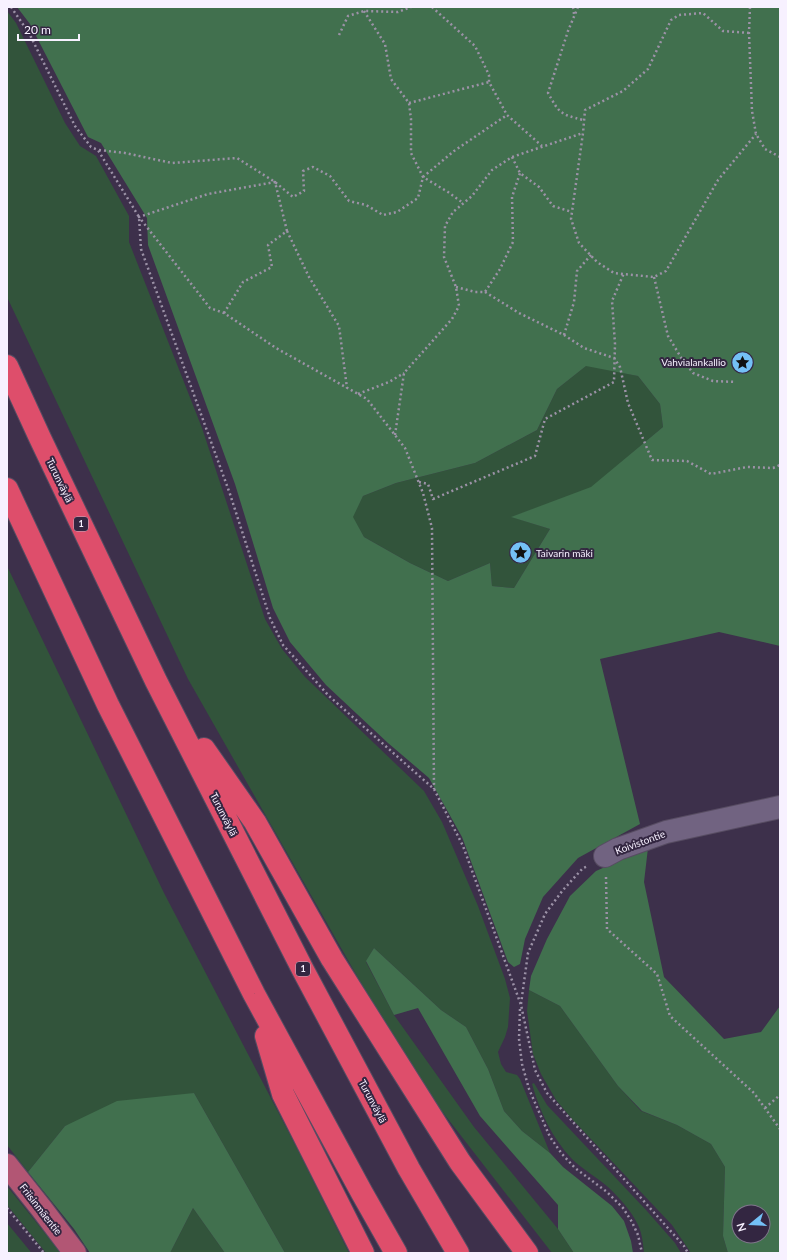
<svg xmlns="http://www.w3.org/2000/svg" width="787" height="1260" viewBox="0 0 787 1260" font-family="Lato,sans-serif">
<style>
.green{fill:#32543b}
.forest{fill:#41704e;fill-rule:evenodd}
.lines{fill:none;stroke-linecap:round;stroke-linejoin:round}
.minor-casing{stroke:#574c62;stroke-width:24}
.major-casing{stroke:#574c62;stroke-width:24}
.highway-casing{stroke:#574c62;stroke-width:24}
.path{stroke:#9c92a7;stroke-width:2.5;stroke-dasharray:2 3;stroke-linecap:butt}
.minor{stroke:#716381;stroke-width:22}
.major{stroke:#b25674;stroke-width:22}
.highway{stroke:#de4e6b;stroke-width:22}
.labels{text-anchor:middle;stroke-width:4;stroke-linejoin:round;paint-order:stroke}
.shield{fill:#332641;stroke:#bcb4c6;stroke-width:1}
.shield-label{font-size:9px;font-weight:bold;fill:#f7f1ff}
.poi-label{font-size:10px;fill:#f7f1ff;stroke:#332641;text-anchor:end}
.street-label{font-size:10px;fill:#f7f1ff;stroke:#332641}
</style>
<rect width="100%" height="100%" fill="#3d304b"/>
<path class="green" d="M7 11 16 23 65 123 80 146 96 156 129 216V242L202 428 265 619 282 649 305 677 424 791 442 822 478 906 505 979 510 998 508 1027 505 1037 498 1052 501 1064 506 1072 517 1075 520 1079 550 1153 522 1131 504 1111 488 1069 466 1027 441 1010 374 948 366 962 394 1015 474 1127 558 1229 574 1253H552L441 1110 397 1044 357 976 188 679 7 297Z
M587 365 638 376 660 404 663 427 591 488 512 517 550 529 514 588 492 586 490 563 448 581 410 563 364 537 352 517 363 496 396 483 475 463 537 430 557 389Z
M7 566 164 893 300 1154 349 1253H285L194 1093 65 1126 28 1172 7 1145Z
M529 990 560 1006 618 1086 641 1111 677 1125 711 1144 725 1167 723 1236 728 1253H691L672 1225 572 1119 556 1100 541 1074 533 1054 527 1011Z
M534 1083 547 1105 646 1210 675 1243 681 1253H644C643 1243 642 1232 637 1223 632 1212 618 1196 608 1187 597 1177 583 1170 572 1159 552 1138 540 1112 532 1084Z
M7 1186 61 1253H46L7 1205Z
M193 1208 225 1253H170Z
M7 1223 30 1251 31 1253H7Z"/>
<path class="forest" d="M17 7H780V646L719 632 600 659 640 824 578 858 543 897 525 939 520 964 514 967 508 962 462 837 429 778 388 743 326 685 290 642 273 608 235 484 148 245 147 218 101 143 88 137 30 24ZM586 366 638 376 660 404 663 427 591 487 511 517 550 529 514 588 492 586 490 563 448 581 410 563 364 537 353 517 363 496 396 483 475 463 537 430 557 389Z
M648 848 644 882 664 977 724 1039 761 1032 780 1006V1253H728L723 1236 725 1167 711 1144 677 1125 642 1111 618 1086 560 1006 529 990 531 976 547 939 570 896 596 871ZM739 1212H763V1236H739Z
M374 948 441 1010 466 1027 488 1069 504 1111 522 1131 550 1153 563 1167 612 1206 624 1221 631 1241 633 1253H574L558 1229V1205L480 1116 418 1008 394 1015 366 961Z
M194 1093 285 1253H225L193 1208 170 1253H90L74 1229 28 1172 65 1126 117 1101Z"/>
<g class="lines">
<defs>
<path id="minor" d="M605 856 618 849 666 832 780 807"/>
<path id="major" d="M7 1165 41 1208 75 1253"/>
<path id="highway" d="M7 366 40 438 156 681 303 970 409 1169 458 1253
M7 489 108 705 254 994 362 1193 396 1253
M204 749 255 822 332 959 460 1162 527 1253
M266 1036 283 1094 363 1253"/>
</defs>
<use href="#minor" class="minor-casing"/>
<use href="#major" class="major-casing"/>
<use href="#highway" class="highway-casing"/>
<path class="path" d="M11 7 29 33 75 126 91 147 98 150 139 217 141 249 230 494 270 618 283 645 329 696 434 789 463 846 521 1005 535 1070 547 1093 684 1246 688 1253
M432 7 475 46 489 75V82L507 115 542 146
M573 7 574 14
M578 7 568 31 548 93C560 114 560 114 583 120
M750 7 749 33 752 111 756 134 765 149 780 157
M364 11 385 44 391 79 409 103 411 119V153L423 177 448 192 463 203
M749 33 723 31 703 13 679 15 671 20 648 69 623 91 585 110 583 133 571 219 579 243 597 262 614 273 654 277 666 271 718 180 756 134
M339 35 348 16 364 11 398 12 411 7
M409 103 489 82
M99 150 125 153 172 163 237 158 275 182 293 197 304 191 303 171 313 167 330 176 349 201 366 205 383 215 397 212 418 198 423 177 454 151 507 115
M512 157 520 173 539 187 553 206 572 212
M287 231 309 277 339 326 347 388
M654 277 668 336 682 359 693 373 713 381 736 382
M456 287 475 292H485L500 269 513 242 512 197 520 173
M485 292 519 313 564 335 584 348 614 358 620 367 628 403 652 460 687 461 711 474 747 467 773 468 780 465
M224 313 243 282 272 267 268 245 287 231 275 182 208 194 139 217 210 308 224 313 276 348 367 399 405 448 423 493 432 528 434 789
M564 335 574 302 577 271 591 255
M358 394 389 382 404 373
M395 435 404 373 452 319 459 306 456 287 444 257 445 226 453 212 472 196 492 170 512 157 583 133
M419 482 428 484 433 499 535 456 545 419 614 382 615 344 612 301 624 273
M606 877 607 929 657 974 670 1016 754 1093 780 1129
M521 1004 528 953 545 914 563 890 583 868 588 866
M520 1009 519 1039 522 1064 529 1089 550 1137 562 1154 575 1168 607 1192 623 1208 632 1222 638 1235 642 1253
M765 1108 780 1095
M7 1208 44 1253"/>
<use href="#minor" class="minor"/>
<use href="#major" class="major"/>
<use href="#highway" class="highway"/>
</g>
<defs>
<symbol id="sight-disc" viewBox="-11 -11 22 22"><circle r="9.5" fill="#74c0f6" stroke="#332641"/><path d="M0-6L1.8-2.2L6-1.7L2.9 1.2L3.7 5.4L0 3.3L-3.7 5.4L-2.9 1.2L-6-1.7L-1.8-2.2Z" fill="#111"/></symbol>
</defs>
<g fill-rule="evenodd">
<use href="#sight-disc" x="730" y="350" width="25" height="25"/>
<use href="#sight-disc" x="508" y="540" width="25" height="25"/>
</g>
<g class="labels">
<g class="shield">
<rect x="74" y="517" width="14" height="14" rx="3"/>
<rect x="296" y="962" width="14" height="14" rx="3"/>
</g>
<g class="shield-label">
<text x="81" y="527">1</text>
<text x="303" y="972">1</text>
</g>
<g class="poi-label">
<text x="726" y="366">Vahvialankallio</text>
<text x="536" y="557" text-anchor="start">Taivarin mäki</text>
</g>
<g class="street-label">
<text transform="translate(60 480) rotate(64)" y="4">Turunväylä</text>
<text transform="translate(224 814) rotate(63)" y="4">Turunväylä</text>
<text transform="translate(640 842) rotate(-20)" y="4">Koivistontie</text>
<text transform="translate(373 1101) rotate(62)" y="4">Turunväylä</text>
<text transform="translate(41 1209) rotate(52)" y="4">Friisinmäentie</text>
</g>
</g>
<rect width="787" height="1260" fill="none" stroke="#f7f1ff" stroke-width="16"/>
<g transform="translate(751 1224) rotate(252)"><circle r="19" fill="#332641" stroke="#81778d"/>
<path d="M0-3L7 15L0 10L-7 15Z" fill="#74c0f6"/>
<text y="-6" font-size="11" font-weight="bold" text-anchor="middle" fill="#f7f1ff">N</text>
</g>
<path d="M18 34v6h61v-6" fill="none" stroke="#f7f1ff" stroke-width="2"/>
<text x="24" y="34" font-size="12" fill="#f7f1ff" stroke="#332641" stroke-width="3" paint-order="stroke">20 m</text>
</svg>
